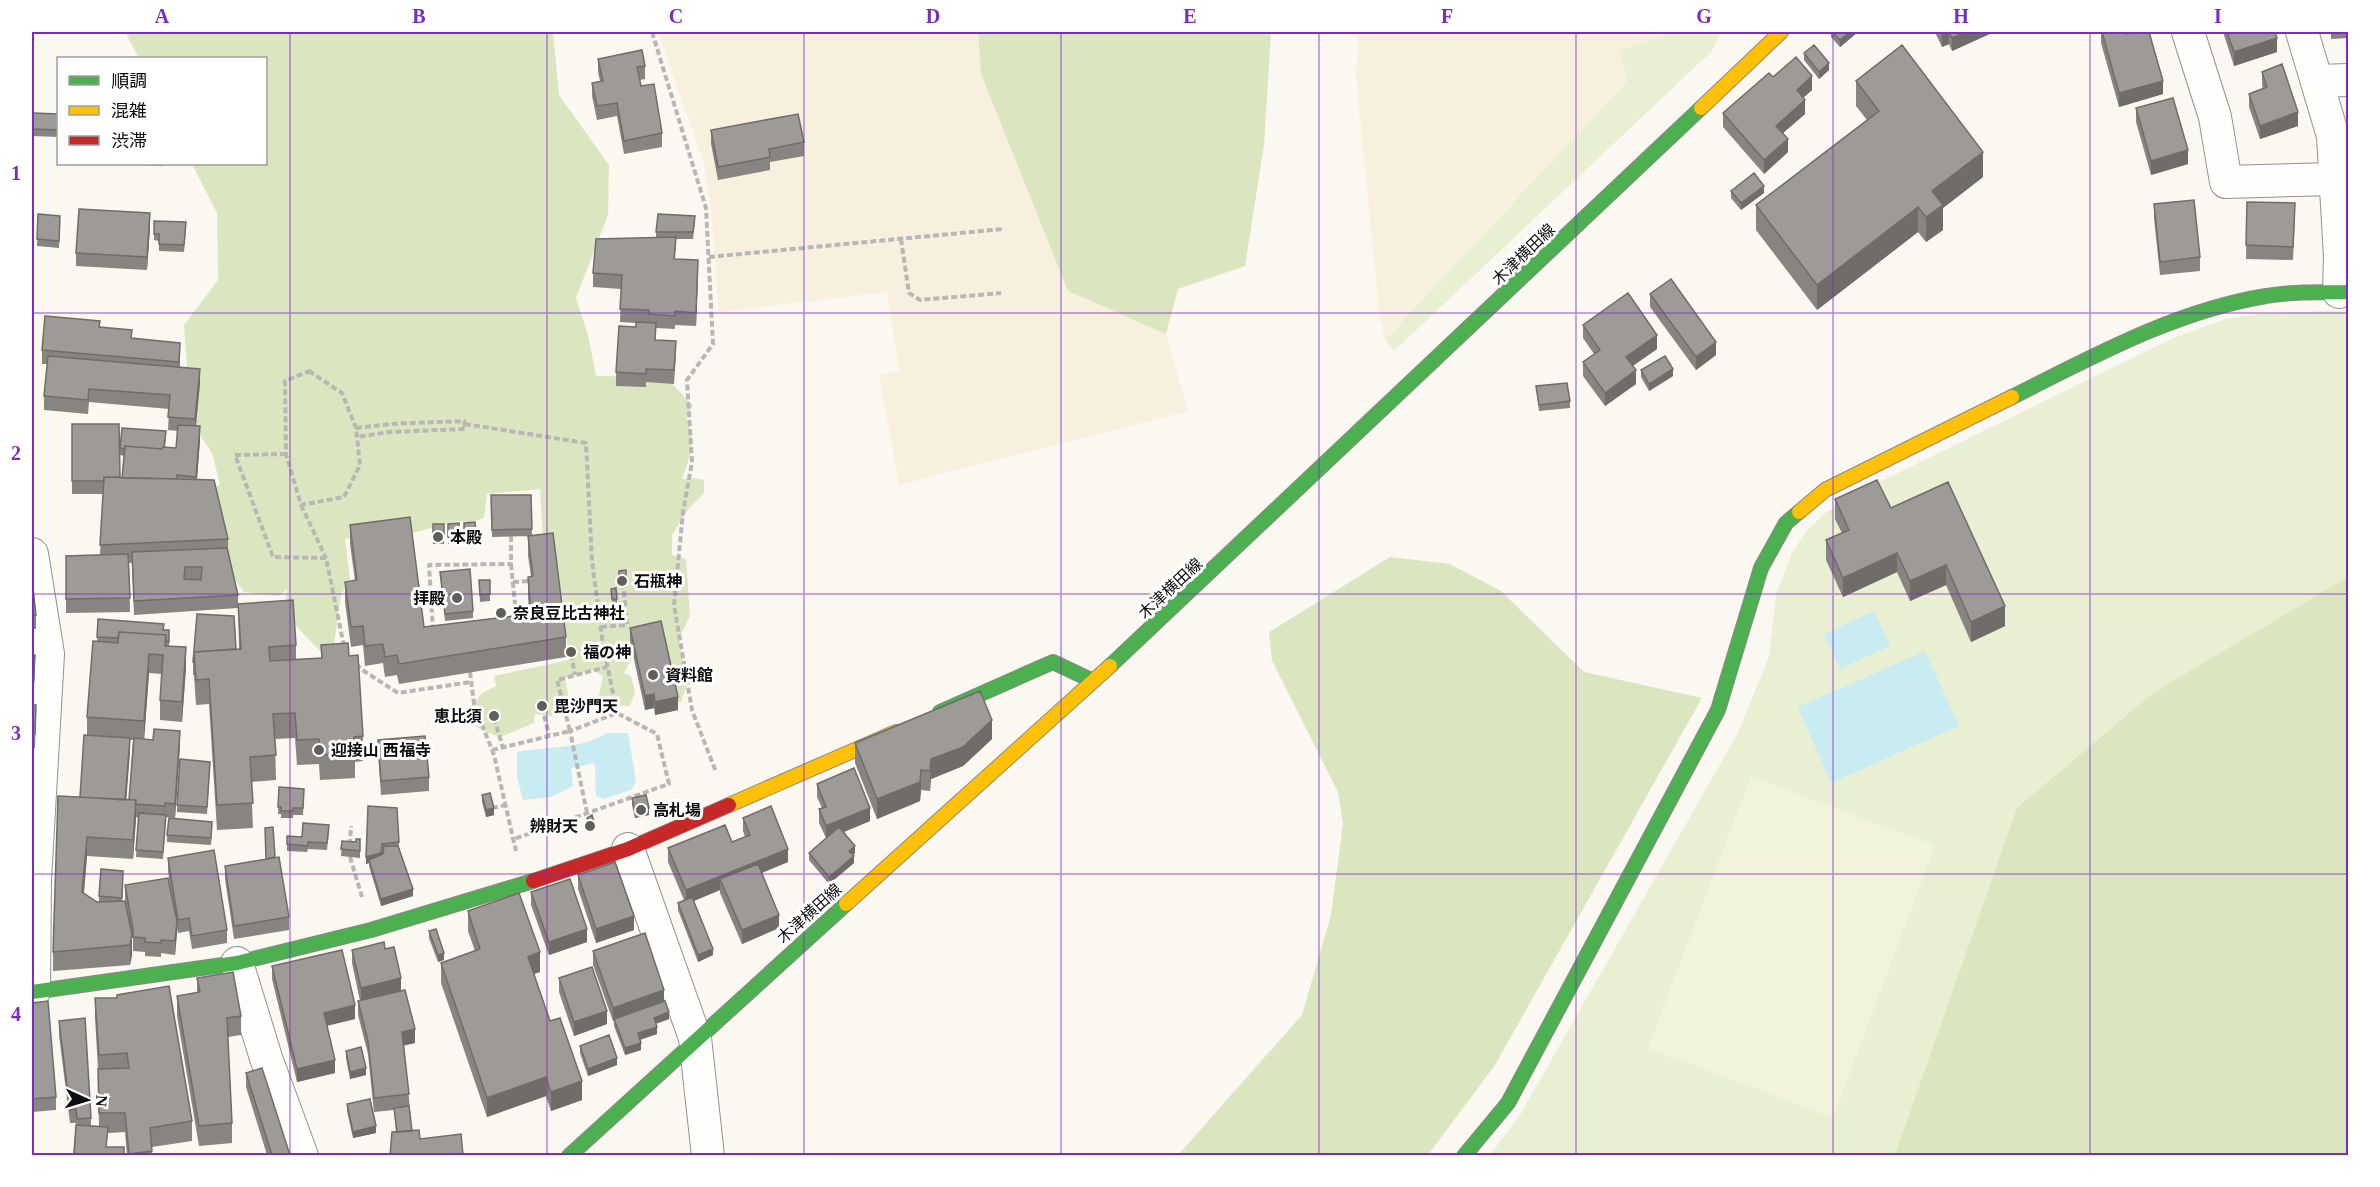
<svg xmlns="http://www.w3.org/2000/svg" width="2380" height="1187" viewBox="0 0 2380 1187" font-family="'Times New Roman','Noto Sans JP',serif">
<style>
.farmland{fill:#f7f0de}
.green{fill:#e8efd2}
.forest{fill:#dbe6c0}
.pitch{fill:#f1f3db}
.water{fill:#c9ecf3}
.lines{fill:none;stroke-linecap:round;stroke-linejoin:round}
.street-casing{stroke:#949290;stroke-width:34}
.fast-casing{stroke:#8b8986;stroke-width:16}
.slow-casing{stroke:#8b8986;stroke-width:16}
.jam-casing{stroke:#8b8986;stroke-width:16}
.path{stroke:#b8b7b6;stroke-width:4;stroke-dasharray:6 3;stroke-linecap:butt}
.street{stroke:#fefefd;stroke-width:32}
.fast{stroke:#4caf50;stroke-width:14}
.slow{stroke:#ffc107;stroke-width:14}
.jam{stroke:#c62828;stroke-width:14}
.wall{fill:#888482;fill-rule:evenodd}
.shaded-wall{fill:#6f6c6a}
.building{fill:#9e9a97;stroke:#6f6c6a;stroke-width:1.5;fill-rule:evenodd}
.grid{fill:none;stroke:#7b2cbf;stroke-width:1.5;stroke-opacity:0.55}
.poi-dot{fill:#605f5d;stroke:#fff;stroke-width:2}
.labels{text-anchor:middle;stroke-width:6;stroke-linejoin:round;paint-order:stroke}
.street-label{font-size:16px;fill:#0d0d0d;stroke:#fff}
.poi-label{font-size:16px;font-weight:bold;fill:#0d0d0d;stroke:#fff;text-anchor:start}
.neatline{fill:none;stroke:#7b2cbf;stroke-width:2}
.grid-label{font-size:20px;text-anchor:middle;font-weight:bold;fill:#7b2cbf}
</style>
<rect width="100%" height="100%" fill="#fbf7f1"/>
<path class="farmland" d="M658 32H978L981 74 1068 290 1166 334 1188 411 899 485 879 375 899 371 887 292 719 312 711 208 703 161Z
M1358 32H1676L1620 51 1627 81 1385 340 1379 310 1356 77Z"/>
<path class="green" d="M1676 32H1721L1712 51 1394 351 1385 340 1627 81 1619 51Z
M2322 311H2348V1155L1489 1156 1520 1115 1738 733 1769 657 1776 595 1792 553 1806 532 1824 514 1849 497 2171 339 2226 319 2259 314Z"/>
<path class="forest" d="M125 32H553L559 95 609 165 608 215 576 298 588 335 596 376 666 377 693 406 686 417C697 440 690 456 682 479L693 478 704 480V493L689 508 672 535V555L686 559 690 616 679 638 687 685 681 702 664 705 638 647 624 673 631 676 635 692 630 706 605 705 598 700 603 676 593 670 565 678 569 699 552 716 535 714 534 723 500 737C482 730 472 731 470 709L482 693 496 686 494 676 569 660 564 609 555 548 543 540 540 489 487 494 484 518 470 522 457 521 402 536 367 533 345 539 350 579 341 595 334 645 324 655 297 627 286 611 287 589 279 596 244 592 213 550 204 498 220 484 212 453 195 428 188 382 184 325 218 280 217 213 192 164H266V58H139Z
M978 32H1271L1264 145 1245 266 1178 289 1166 334 1068 291 981 74Z
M1390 557 1450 564 1501 591 1584 672 1702 698 1495 1065 1428 1155H1178L1302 1015 1331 915 1343 824 1338 792 1272 661 1269 632Z
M2348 577V1155H1895L2017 808 2153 693Z"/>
<path class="pitch" d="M1751 776 1935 846 1833 1118 1648 1048Z"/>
<path class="water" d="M1874 611 1890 646 1840 669 1824 634Z
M1925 651 1959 726 1831 783 1798 707Z
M607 733H628L636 782 631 790 604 799 596 796 595 763 571 768 573 786 551 797 523 800 517 777V752C547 746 580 750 607 733Z"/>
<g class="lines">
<defs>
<path id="street" d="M2188 32 2215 117 2226 182 2334 179
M2302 32 2333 136 2340 257 2339 292
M2318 81 2348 80
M32 554 48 654 35 880 34 991
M628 849 695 1038 708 1156
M237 963 266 1058 302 1156"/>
<path id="fast" d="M2012 397C2094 356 2175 311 2266 296 2292 291 2321 293 2348 292
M1110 666 1701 108
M940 712 1053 662 1093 681
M32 992 237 963 371 930 533 881
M569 1156 846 904
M1464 1156 1508 1103 1718 710 1761 568 1786 523 1799 512"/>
<path id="slow" d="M1701 108 1781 32
M1799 512 1825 490 2012 397
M729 805 896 732
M846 904 1110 666"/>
<path id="jam" d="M533 881 628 849 729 805"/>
</defs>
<use href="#street" class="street-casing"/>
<use href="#fast" class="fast-casing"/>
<use href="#slow" class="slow-casing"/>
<use href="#jam" class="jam-casing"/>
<path class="path" d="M652 32 706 208 713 344 687 380 692 462 683 512 674 605 692 710 716 772
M901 239 909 293 920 300 1001 293
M709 257 1003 229
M309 371 342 393 356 428 360 465 344 497 301 505 286 454 285 381Z
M465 424 586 443 592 561 603 645 617 713 657 734 669 784 514 839
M356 428 391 424 464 421 465 429 389 432 357 437
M286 454 235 455 273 557 326 558 344 646
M301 505 326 558
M511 536V564
M511 564 517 624 433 630 429 565Z
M513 582 530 581
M601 627 627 625 623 584
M571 654 575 675
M356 664 364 671 398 693 471 682
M470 672 474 704 494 755 516 851
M542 707 549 735
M494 718 503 748
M492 750 570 731 557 680 607 667
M492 808 506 805
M587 813 570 731 617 713
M350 845 351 826
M350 857 362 897"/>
<use href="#street" class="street"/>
<use href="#fast" class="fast"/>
<use href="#slow" class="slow"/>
<use href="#jam" class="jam"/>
</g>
<path class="wall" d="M1831 32H1858L1840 47 1831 37Z
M1935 32H1994L1952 51 1949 44 1942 47Z
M2101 32H2125L2163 94 2119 107 2101 43Z
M2223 32H2275L2277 52 2234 66Z
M2331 32H2349V38L2331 39Z
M1804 53 1829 70 1819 79 1804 60Z
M598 59 645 66V79L640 80 641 86 662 133V147L624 154 617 116 597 120 592 96V83L600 81 598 72Z
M2262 72 2298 126 2260 139 2249 107V94L2263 89 2262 85Z
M1773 77 1812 90 1803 98 1805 114 1783 133 1788 152 1764 174 1723 127V113Z
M1856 81 1983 177 1943 208V230L1926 242 1918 232 1817 310 1756 230V205L1867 120 1856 106Z
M2136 108 2188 164 2151 175 2136 122Z
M58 114V137L32 136V129Z
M711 130 804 142V156L770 162V170L718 180 711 144Z
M115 164H163V166Z
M1731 191 1764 193 1741 210 1731 198Z
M2247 202 2295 217 2293 260 2246 259Z
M2154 204 2200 257V271L2160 275 2154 218Z
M38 214 60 216 59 248 37 246Z
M154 221 186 229 184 252 159 251V241L154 240Z
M695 223 693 239H676L675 259 698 273 696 326 675 325V329L656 328V340L676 354 674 384 646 382V387L616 386V372L636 327V323L620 322 621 289 593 287V273L656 238V232Z
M150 227 147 270 76 266V253Z
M1650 294 1716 355 1696 370 1650 307Z
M1583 325 1657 349 1633 366 1636 384 1605 406 1583 376V362L1594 354 1583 338Z
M100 327 180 356V368L200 383 196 426 200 440 197 479 228 539V549L238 595V608L134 615 132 563H129L130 612 66 613V556L100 555 103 494H72V424L120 477 122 478 124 456 120 455V448L166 438 165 447 176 448 178 431 168 430 169 409 89 402 88 414 44 410V396L47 364H42V350Z
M1641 370 1673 376 1649 391 1641 377Z
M1536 386 1570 401V408L1539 411Z
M491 495H531L532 536 492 537Z
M1835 499 1891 508 2005 626 1971 642 1946 585 1910 601 1897 572 1843 597 1826 560V540L1842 533 1835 519Z
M475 522 476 543H464V523Z
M459 523 460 543 448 544V524Z
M433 524H444V544H433Z
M350 525 424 627 529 614 528 596V577L531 576 528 556V536L566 637V657L399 684 397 675 385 677 383 663 365 666 363 645 351 647 345 602V582L355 581 350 544Z
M626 570V584H619V571Z
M440 572 473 611V618L445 621Z
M32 579 36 615V629H32Z
M479 580H490V601L480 602Z
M611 589 617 599V606H612Z
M238 604 296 645V659L321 658V645L349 656 363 736V761L355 762V778L320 780 319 764 297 765 295 738 275 739 276 780 251 782 253 828 217 830 209 704 196 705 194 675H193V662L239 649Z
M98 619 169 630V646L186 667 182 722 160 720V700L162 674 149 673 144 739 180 744 175 818 166 817 163 859 136 857 138 818 136 817 133 859 87 856 84 893 97 902H99V896L123 878 122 901H125L132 955 130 965 53 971V952L80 797 87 735V717L97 641ZM130 740H133L129 800H126Z
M630 628 678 710 655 715 654 708 645 710 630 641Z
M32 655 35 668 33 705 36 718 35 748H32Z
M992 739 963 766 931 779 930 791 921 790 920 801 877 819 855 763V743Z
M378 740 429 777V791L381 795 378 753Z
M210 768 207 814 177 812V805Z
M817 784 870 821 844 832 855 853 853 855 854 863 829 884 809 860V853L826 838 819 823V809L822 808 817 797Z
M279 787 304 795 303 815H293V818H281V814H278Z
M482 795 494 815 486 817 482 802Z
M632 798 649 815 635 818 632 805Z
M397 808 399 847 413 896 381 906 369 866V863L366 864Z
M587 818 594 829 589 830 587 824Z
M743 818 788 862 762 873 779 928 742 944 720 893V890L694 901 713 955 698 962 678 910V903L684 900 668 862V848L732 842 745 837 743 831Z
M212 828 211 845 167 842V835Z
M329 831 327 850 308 849 307 852 287 851V836L302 837Z
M360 839V858L341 856 342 841 356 842Z
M275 857 289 917V930L234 939 225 879V866Z
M168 858 227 930V943L192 949 189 931 178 933 177 929 175 955 161 953V957L145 956V952L133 951V939L125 899V885L171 893 168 871Z
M578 875 634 930 596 943 578 889Z
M531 892 587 942 549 955 531 905Z
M468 911 540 972 534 974 550 1021 582 1100 551 1111 546 1096 487 1117 441 983V963L475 951 468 931Z
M429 931 444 960 438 962 429 938Z
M385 949 401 991 415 1043 404 1045 412 1131 420 1139 463 1155 396 1132 394 1110 374 1112 368 1054 358 1015V1001H360L352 963V950Z
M593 951 664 1001 669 1019 656 1024 657 1034 640 1040 641 1050 625 1055 614 1026V1021H613L593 965Z
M272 966 355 1019 327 1026 335 1073 297 1082 272 979Z
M197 978 241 1016V1035L228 1037 232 1123V1143L199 1146 177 1016V996L197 992Z
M559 978 607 1024 574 1036 559 992Z
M95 998 192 1121V1141L152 1147V1155H127L125 1132 108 1133 73 1155 76 1123H70L59 1035V1021L91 1118V1126L99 1127 98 1069 95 1018Z
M32 1003 56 1097V1110L32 1112Z
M580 1046 617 1065 588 1076 580 1053Z
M346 1051 366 1075 350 1079 346 1058Z
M246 1073 290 1155H267L246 1087Z
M347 1104 376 1133 353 1138 347 1111Z"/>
<path class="shaded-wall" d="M1850 32H1858L1840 47V40Z
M1947 32H1949V44L1942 47V33Z
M1965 32H1994L1952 51V38Z
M2277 38V52L2234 66V52Z
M1829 63V70L1819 79V72Z
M1812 76V90L1797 103V90Z
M2163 81V94L2119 107V93Z
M1805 100V114L1776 139V126Z
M2298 112V126L2260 139V126Z
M1788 139V152L1764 174V160Z
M2188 150V164L2151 175V161Z
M1983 152V177L1943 208V230L1926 242V217L1932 191Z
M1764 186V193L1741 210V203Z
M1918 207V232L1817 310V285Z
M150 213V227L147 270V257Z
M698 260V273L696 326V313Z
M1657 335V349L1626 370V357Z
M1716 342V355L1696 370V357Z
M200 369V383L195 433V419Z
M1673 369V376L1649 391V384Z
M1636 370V384L1605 406V393Z
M200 426V440L196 491V477Z
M1897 553V572L1843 597V578Z
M1946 565V585L1910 601V581Z
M2005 606V626L1971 642V622Z
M186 647V667L182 722V702Z
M149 654V673L144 741V721Z
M35 655V668L32 718V705Z
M654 694V708L645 710V696Z
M678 697V710L655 715V702Z
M992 720V739L963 766 931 779 930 791 931 759Z
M180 731V744L175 818V804Z
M130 738V752L125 817V804Z
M921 770V790L920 801 877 819V799Z
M136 800V820L133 859V840Z
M494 808V815L486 817V810Z
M649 808V815L635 818V811Z
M870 808V821L826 839V826Z
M594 822V829L589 830V823Z
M87 837V856L82 911V892Z
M382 844 381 860H369V863L366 864V857Z
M855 846V853L849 858V851Z
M788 849V862L724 888 720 879V890L686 904V890Z
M854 856V863L829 884V877Z
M413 889V896L381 906V899Z
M779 915V928L742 944V930Z
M634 916V930L596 943V929Z
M177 921V934L175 955V941Z
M587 929V942L549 955V942Z
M132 935V955L130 965V945Z
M713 949V955L698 962V955Z
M540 952V972L528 976V957Z
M444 953V960L438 962V955Z
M401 978V992L361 1001V988Z
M664 990V1003L613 1021V1008Z
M355 1005V1019L324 1026V1013Z
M607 1011V1024L574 1036V1022Z
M669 1012V1019L654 1024V1018Z
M657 1027V1034L638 1040V1033Z
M415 1029V1043L402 1046V1032Z
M641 1043V1050L625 1055V1048Z
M617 1058V1065L588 1076V1069Z
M335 1060V1073L297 1082V1069Z
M366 1068V1075L350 1079V1072Z
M546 1077V1096L487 1117V1098Z
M582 1081V1100L551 1111V1092Z
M376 1126V1133L353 1138V1132Z"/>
<path class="building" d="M1832 32H1850L1840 40Z
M1949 32H1965L1952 38Z
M2102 32H2125L2126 34 2135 32H2149L2163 81 2119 93Z
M2227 32H2275L2277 38 2234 52Z
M1814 45 1829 63 1819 72 1804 53Z
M1902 45 1983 152 1932 191 1943 205 1926 217 1918 207 1817 285 1756 205 1879 111 1856 81Z
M642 50 645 66 637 67 641 86 654 84 662 133 624 141 617 103 597 106 592 83 603 81 598 59Z
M1796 57 1812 76 1797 90 1805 100 1776 126 1788 139 1764 160 1723 113 1769 73 1773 77Z
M2282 64 2298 112 2260 126 2249 94 2267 87 2262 72Z
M2173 98 2188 150 2151 161 2136 108Z
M33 113 58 114V130L32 129Z
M798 114 804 142 769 149 770 157 718 167 711 130Z
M1754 173 1764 186 1741 203 1731 191Z
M2194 200 2200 257 2160 262 2154 204Z
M2247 202 2295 203 2293 247 2246 245Z
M79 209 150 213 147 257 76 253Z
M38 214 60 216 59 241 37 239Z
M658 214 695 216 693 232H656Z
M154 221 186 222 184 245 159 244V234H154Z
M676 237 674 259 698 260 696 313 675 311V316L649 314V310L620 309 622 275 593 273 596 239Z
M1671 279 1716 342 1696 357 1650 294Z
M1628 293 1657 335 1626 357 1636 370 1605 393 1583 362 1600 350 1583 325Z
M45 316 100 321 99 327 132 330 131 338 180 343 179 362 42 350Z
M636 322 656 323 655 340 676 341 674 370 646 369V374L616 372 619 326 636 327Z
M48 356 200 369 195 419 168 417 170 395 89 389 88 400 44 396Z
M1665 356 1673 369 1649 384 1641 370Z
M1567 383 1570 401 1539 405 1536 386Z
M72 424H119L120 477H104V481H72Z
M178 425 200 426 196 477 177 475V479L122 478 125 446 162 449 163 447 176 448Z
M122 428 166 431 164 447H163L162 449 125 446V449L120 448Z
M104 477 214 480 228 539 100 545Z
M1877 480 1891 508 1948 482 2005 606 1971 622 1946 565 1910 581 1897 553 1843 578 1826 540 1849 530 1835 499Z
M491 495H531L532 529 492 530Z
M410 517 424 627 531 614 528 577 533 576 528 536 553 533 566 637 399 664 397 655 385 657 383 644 365 646 363 626 351 627 345 582 357 580 350 525Z
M475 522 476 536H464V523Z
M459 523 460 536 448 537V524Z
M433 524H444V537H433Z
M227 548 238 595 134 601 132 552ZM185 567H202L201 580 184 579Z
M128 554 130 598 66 599V556Z
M470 569 473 611 445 614 440 572Z
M626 570V577H619V571Z
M32 579 36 615 32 616Z
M479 580H490V594L480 595Z
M616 588 617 599H612L611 589Z
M293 600 296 645 269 647 270 661 322 658 321 645 348 643 349 656 358 655 363 736 354 737 355 753 320 755 319 739 297 740 295 713 273 714 276 755 250 757 253 803 217 805 209 679 196 680 194 652 241 649 238 604Z
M197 614 234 616 236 649 194 652V662H193Z
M98 619 164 624 163 630H169V642L166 641V635L119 632 118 638 97 637Z
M661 621 678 697 655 702 654 694 645 696 630 628Z
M119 632 166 635 165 646 186 647 182 702 160 700 163 655 149 654 144 721 87 717 93 641 118 643Z
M32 655H35L32 705H36L35 734H32Z
M980 691 992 720 963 747 931 759 930 771 921 770 920 782 877 799 855 743Z
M154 729 180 731 175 804 165 803V806L135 804 136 800H129L134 738 153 740Z
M84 735 130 738 125 800 80 797Z
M425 736 429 777 381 781 378 740Z
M180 759 210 762 207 807 177 805Z
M854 768 870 808 826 826 819 809 826 807 817 784Z
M279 787 304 789 303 808H293V811H281V807H278Z
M490 793 494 808 486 810 482 795Z
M646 795 649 808 635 811 632 798Z
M58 796 136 800 133 840 87 837 82 892 97 902 125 901 132 935 130 945 53 952Z
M368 806 397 808 399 842 382 844 381 853 366 857Z
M771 806 788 849 686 890 668 848 725 825 732 842 750 835 743 818Z
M139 813 166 815 163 852 136 850Z
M592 815 594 822 589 823 587 818Z
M169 818 212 822 211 838 167 835Z
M303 823 329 825 327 843 308 842 307 846 287 844V836L302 837Z
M273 827 275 857 266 859 265 828Z
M839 827 855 846 849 851 854 856 829 877 809 853Z
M356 839H360V851L341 849 342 841 356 842Z
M384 846H398L413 889 381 899 369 860 383 854Z
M214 850 227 930 192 936 189 918 178 920 168 858Z
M279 857 289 917 234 926 225 866Z
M615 862 634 916 596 929 578 875Z
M758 864 779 915 742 930 720 879Z
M101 869 123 871 122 898 99 896Z
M168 878 177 921 175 941 161 940V943L145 942V938L133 937V929L125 885Z
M570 879 587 929 549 942 531 892Z
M519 893 540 952 528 957 550 1021 560 1018 582 1081 551 1092 546 1077 487 1098 441 963 480 949 468 911Z
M692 897 713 949 698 955 678 903Z
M436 929 444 953 438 955 429 931Z
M645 933 664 990 613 1008 593 951Z
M384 942 385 949 394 947 401 978 361 988 352 950Z
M342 950 355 1005 324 1013 335 1060 297 1069 272 966Z
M592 967 607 1011 574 1022 559 978Z
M233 972 241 1016 227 1018 232 1123 199 1126 177 996 200 992 197 978Z
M169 986 192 1121 150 1128 152 1151 129 1154 125 1113H99L98 1069 129 1068 127 1053 99 1055 95 998H117V995Z
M405 990 415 1029 402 1032 409 1094 374 1098 368 1041 358 1001Z
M48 1001 56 1097 32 1099V1003Z
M665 1001 669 1012 654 1018 657 1027 638 1033 641 1043 625 1048 614 1019Z
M85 1018 91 1118 77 1119 76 1109 70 1110 59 1021Z
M609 1035 617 1058 588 1069 580 1046Z
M361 1047 366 1068 350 1072 346 1051Z
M262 1068 290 1155H272L246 1073Z
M370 1099 376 1126 353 1132 347 1104Z
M409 1106 412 1131 397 1132 394 1108Z
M76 1125 108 1127 106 1147H124V1155H74Z
M419 1130 420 1139 461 1134 463 1155H390L392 1132Z"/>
<path class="grid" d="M290 32V1156M547 32V1156M804 32V1156M1061 32V1156M1319 32V1156M1576 32V1156M1833 32V1156M2090 32V1156M32 313H2348M32 594H2348M32 874H2348"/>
<g class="poi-dot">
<circle cx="438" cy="537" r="6"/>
<circle cx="622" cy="581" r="6"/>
<circle cx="457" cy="598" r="6"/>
<circle cx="501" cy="613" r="6"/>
<circle cx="571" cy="652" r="6"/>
<circle cx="653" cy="675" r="6"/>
<circle cx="542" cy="706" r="6"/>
<circle cx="494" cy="716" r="6"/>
<circle cx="319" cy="750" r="6"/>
<circle cx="641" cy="810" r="6"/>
<circle cx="590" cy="826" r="6"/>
</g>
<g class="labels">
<g class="street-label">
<text transform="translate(1523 254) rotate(-44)" y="6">木津横田線</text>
<text transform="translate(1170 588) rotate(-43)" y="6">木津横田線</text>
<text transform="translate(809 913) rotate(-42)" y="6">木津横田線</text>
</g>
<g class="poi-label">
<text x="450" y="543">本殿</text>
<text x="634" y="587">石瓶神</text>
<text x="445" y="604" text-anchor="end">拝殿</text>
<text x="513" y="619">奈良豆比古神社</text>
<text x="583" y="658">福の神</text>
<text x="665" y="681">資料館</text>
<text x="554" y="712">毘沙門天</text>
<text x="482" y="722" text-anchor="end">恵比須</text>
<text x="331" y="756">迎接山 西福寺</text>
<text x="653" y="816">高札場</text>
<text x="578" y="832" text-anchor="end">辨財天</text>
</g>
</g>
<rect width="2380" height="1187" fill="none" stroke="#ffffff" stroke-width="66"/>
<rect x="57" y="57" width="210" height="108" fill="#ffffff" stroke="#9e9e9e" stroke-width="1.5"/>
<rect x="69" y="76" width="30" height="9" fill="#4caf50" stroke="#9e9e9e" stroke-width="1.5"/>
<text x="111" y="87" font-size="18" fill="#0d0d0d">順調</text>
<rect x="69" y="106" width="30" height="9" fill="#ffc107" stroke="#9e9e9e" stroke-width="1.5"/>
<text x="111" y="117" font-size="18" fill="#0d0d0d">混雑</text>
<rect x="69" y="136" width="30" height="9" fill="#c62828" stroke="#9e9e9e" stroke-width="1.5"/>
<text x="111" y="147" font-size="18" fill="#0d0d0d">渋滞</text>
<g transform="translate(87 1100) rotate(94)" stroke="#ffffff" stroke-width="4.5" paint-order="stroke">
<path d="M0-4.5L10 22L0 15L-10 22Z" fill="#0d0d0d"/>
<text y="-9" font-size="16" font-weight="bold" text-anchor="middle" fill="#0d0d0d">N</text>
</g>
<rect x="33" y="33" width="2314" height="1121" class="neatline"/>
<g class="grid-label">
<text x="162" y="23">A</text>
<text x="419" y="23">B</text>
<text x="676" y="23">C</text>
<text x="933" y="23">D</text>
<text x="1190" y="23">E</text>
<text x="1447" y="23">F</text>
<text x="1704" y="23">G</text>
<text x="1961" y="23">H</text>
<text x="2218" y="23">I</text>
<text x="16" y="180">1</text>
<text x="16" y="460">2</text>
<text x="16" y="740">3</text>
<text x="16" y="1021">4</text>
</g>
</svg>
